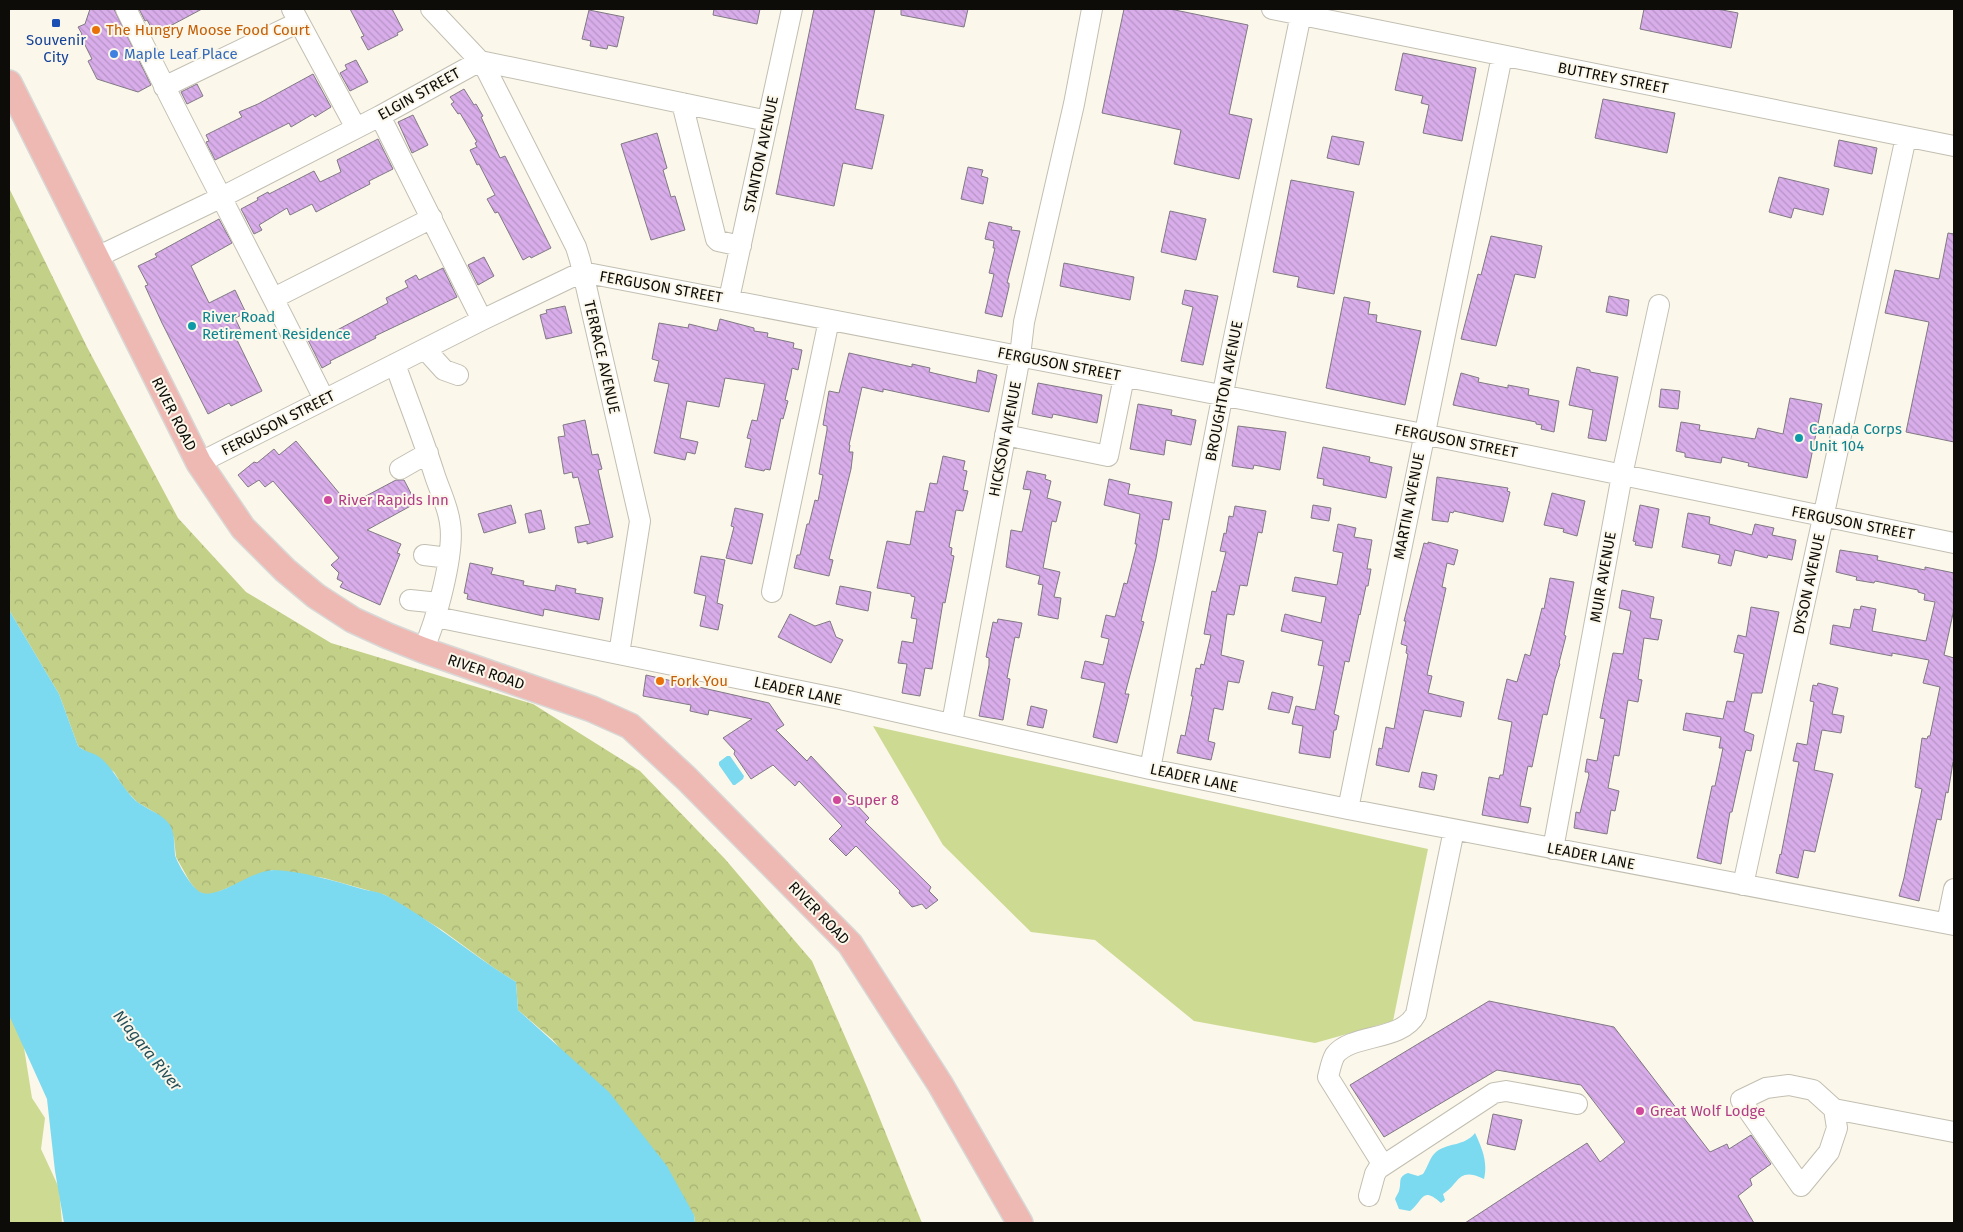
<svg xmlns="http://www.w3.org/2000/svg" width="1963" height="1232" viewBox="0 0 1963 1232" font-family="'Fira Sans',sans-serif">
<style>
.green{fill:#cdda92}
.forest{fill:url(#forest-crowns)}
.water{fill:#7bd9f0}
.building{fill:url(#building-back-hatch);stroke:#807983}
.lines{fill:none;stroke-linecap:round;stroke-linejoin:round}
.minor-casing{stroke:#c2bfb2;stroke-width:22}
.major-casing{stroke:#d8d8d7;stroke-width:28}
.minor{stroke:#fff;stroke-width:20}
.major{stroke:#eeb9b3;stroke-width:25}
.transit-dot{fill:#1a4fb4;stroke:#fbf7ea;stroke-width:2}
.food-dot{fill:#e8710a;stroke:#fbf7ea;stroke-width:2}
.shop-dot{fill:#3f7fe0;stroke:#fbf7ea;stroke-width:2}
.culture-dot{fill:#0f9aa8;stroke:#fbf7ea;stroke-width:2}
.hotel-dot{fill:#d1479c;stroke:#fbf7ea;stroke-width:2}
.labels{text-anchor:middle;stroke-width:4;stroke-linejoin:round;paint-order:stroke}
.food-label{font-size:15px;fill:#c56008;stroke:#fbf7ea;text-anchor:start}
.transit-label{font-size:15px;fill:#164399;stroke:#fbf7ea}
.shop-label{font-size:15px;fill:#366cbe;stroke:#fbf7ea;text-anchor:start}
.street-label{font-size:15px;fill:#0d0c08;stroke:#fbf7ea}
.culture-label{font-size:15px;fill:#0d838f;stroke:#fbf7ea;text-anchor:start}
.hotel-label{font-size:15px;fill:#b23c85;stroke:#fbf7ea;text-anchor:start}
.water-label{font-size:16px;font-style:italic;fill:#244f59;stroke:#fbf7ea}
</style>
<defs>
<pattern id="forest-crowns" width="20" height="18" patternUnits="userSpaceOnUse" patternTransform="scale(1.25)"><rect width="20" height="18" fill="#c3d088"/><path d="M2 6a3 3 0 1 1 6 0M12 15a3 3 0 1 1 6 0" fill="none" stroke="#a6b174"/></pattern>
<pattern id="building-back-hatch" width="6" height="6" patternUnits="userSpaceOnUse" patternTransform="scale(1.25)"><rect width="6" height="6" fill="#d8adea"/><path d="M-1 5l2 2M0 0l6 6M5-1l2 2" fill="none" stroke="#b894c7"/></pattern>
</defs>
<rect width="100%" height="100%" fill="#fbf7ea"/>
<path class="green" d="M873 726 1428 849 1393 1021 1315 1043 1194 1021 1095 940 1031 932 943 845Z
M9 1001 18 1010 32 1098 45 1118 41 1149 59 1188 62 1223H9Z"/>
<path class="forest" d="M9 188 87 347 178 518 246 592 331 643 533 704 640 771 725 859 812 961 867 1087 922 1223H695L694 1215 553 1040 518 1010 516 982 494 968 442 930 385 895 324 878 272 870 215 893 206 895 197 891 190 882 176 857 174 838 159 815 137 802 124 788 114 772 78 746 59 694 9 610Z"/>
<path class="water" d="M9 610 59 694 78 746C87 754 94 751 103 760 116 773 123 789 136 801 147 810 162 813 170 825 175 835 174 844 175 855 177 863 192 888 200 892 217 901 251 870 274 870 301 871 335 881 362 889 370 891 380 892 387 896 433 921 472 955 516 982L518 1010 609 1092 667 1166 694 1215 695 1223H64L55 1171 47 1099 9 1015Z
M727 756H730L744 776 743 779 735 785H733L719 765V762Z
M1475 1133C1482 1148 1488 1162 1484 1179 1457 1166 1459 1185 1443 1194L1445 1200 1441 1203C1421 1185 1423 1202 1410 1211L1399 1209 1395 1199C1396 1196 1398 1194 1399 1191 1402 1182 1397 1177 1408 1173L1418 1176 1423 1174C1428 1167 1429 1159 1435 1153 1447 1142 1464 1147 1475 1133Z"/>
<path class="building" d="M90 9H114L151 85 138 92 97 79 88 61 92 59 80 35 82 34 78 27 85 24Z
M139 9H202L155 34 147 20 145 21Z
M350 9H392L403 30 397 33 398 35 368 50 361 37 364 36Z
M714 9H760L757 24 713 15Z
M814 9H875L855 109 884 115 872 169 843 163 834 206 776 194Z
M901 9H968L964 27 901 15Z
M1124 9H1170L1248 25 1229 114 1252 119 1239 179 1174 164 1181 130 1102 113Z
M1644 9H1717L1738 13 1731 48 1640 29Z
M589 10 624 17 617 47 608 45 607 49 590 46 591 41 582 39Z
M1403 53 1476 68 1462 141 1423 133 1429 105 1421 103 1423 96 1395 90Z
M356 60 368 82 350 91 340 73 347 69 345 65Z
M313 74 331 107 315 117 313 114 291 127 289 123 215 160 206 142 209 141 206 135 242 117 239 112 258 104Z
M197 84 203 96 187 104 181 92Z
M464 89 474 105 476 104 483 116 481 117 500 158 505 156 551 248 531 258 530 256 523 260 498 212 495 213 487 199 495 195 479 164 477 165 470 150 477 147 475 143 477 142 460 113 458 114 451 104 454 102 450 97Z
M1603 99 1675 113 1667 153 1595 138Z
M413 115 428 145 412 153 398 122Z
M657 133 667 168 663 170 671 197 675 196 685 230 651 240 621 144Z
M1332 136 1364 142 1359 165 1327 158Z
M378 139 393 169 369 181 370 184 316 212 312 204 290 215 287 208 259 225 262 230 254 234 241 209 258 200 257 198 268 192 269 194 314 171 320 182 341 172 337 160Z
M1839 140 1877 148 1872 174 1834 166Z
M968 167 983 170 981 176 988 178 983 204 961 199Z
M1779 177 1829 189 1823 215 1794 208 1791 218 1769 212Z
M1291 180 1354 192 1334 294 1297 287 1299 277 1273 272Z
M1170 211 1206 219 1196 260 1161 252Z
M219 219 232 243 191 266 209 303 235 290 246 313 235 318 244 337 237 340 262 391 231 406 229 403 208 414 162 323 145 286 148 285 138 266 157 257 155 254Z
M989 222 1012 227 1011 230 1020 231 1007 283H1009V287L1002 317 985 313 994 274 989 273 995 248H993L994 241 985 239Z
M1948 233 1954 234V442L1906 432 1929 322 1885 313 1895 270 1939 279Z
M1491 236 1542 246 1535 278 1515 274 1496 346 1461 339 1478 274 1481 275Z
M484 257 494 276 478 285 468 265Z
M1064 263 1134 277 1130 300 1060 286Z
M443 268 457 297 375 336 376 338 330 361 331 363 322 368 308 340 321 333 324 337 388 303 386 298 408 287 405 281 416 275 419 280Z
M1185 290 1218 296 1203 365 1181 361 1193 307 1182 304Z
M1609 296 1629 300 1627 316 1606 312Z
M1344 297 1370 302 1368 314 1377 315 1376 322 1421 331 1405 405 1326 388Z
M565 306 572 333 546 339 540 315 547 313 546 310Z
M720 319 754 328V331L768 333 767 337 794 343 793 348 802 350 798 370 792 368 791 375 785 400 788 401 783 419 781 418 770 470 765 469 764 471 745 467 751 439 747 438 752 420 757 421 765 384 725 378 719 407 687 401 680 438 698 442 695 454 687 452 685 460 654 453 669 384 654 381 659 361 652 359 659 323 688 328 689 324 717 331Z
M849 353 912 367V364L930 368 929 372 976 383 978 370 997 375 989 412 883 389V392L862 387 849 445H850L849 452H853L851 469 829 559 833 560 829 576 794 568 797 555H800L807 524H809L815 500 818 501 823 475 819 474 827 430V426L823 425 829 391 839 393Z
M1577 367 1590 370V372L1618 377 1606 441 1588 438 1593 410 1569 405Z
M1461 373 1479 378 1478 382 1508 388V385L1529 389 1528 395 1559 401 1554 432 1541 429 1542 425 1536 424V422L1453 405Z
M1038 383 1102 395 1097 423 1053 414 1052 418 1032 414Z
M1661 389 1680 391 1678 409 1659 407Z
M1790 398 1822 404 1807 478 1748 466 1749 463 1722 457 1721 463 1685 457V453L1676 451 1681 422 1700 425 1699 430 1755 439 1758 428 1783 434Z
M1138 404 1172 410 1171 415 1196 420 1191 445 1166 440 1164 455 1130 449Z
M585 420 592 455 598 454 602 469 598 470 613 537 587 544V541L578 543 575 527 590 524 578 477 573 478 572 472 564 474 558 437 565 436 563 425Z
M1238 426 1286 432 1280 470 1254 465 1253 469 1232 466Z
M296 441 349 505 396 480H404L416 503 367 530 401 544 397 553 400 554 380 605 340 587 343 582 337 579 339 573 331 565 339 558 273 481 265 487 259 480 248 487 238 475 254 462 257 463 274 449 279 455Z
M1323 447 1370 457 1369 462 1392 467 1386 498 1323 485 1324 479 1317 478Z
M943 456 965 461 963 470 967 471 963 490 968 491 963 511 956 510 949 547 952 548 951 555 954 556 945 603 943 602 932 669 925 668 920 696 902 693 907 664 898 663 902 641 913 643 917 619 911 618 915 597 911 596V594L877 588 887 541 910 545 916 511 924 512 930 483 937 484Z
M1027 471 1046 475 1045 479 1051 481 1047 498 1061 502 1056 522 1052 521 1043 568 1060 572 1054 597 1061 598 1058 619 1038 615 1043 585 1038 584 1040 576 1006 567 1011 530 1022 532 1031 490 1023 489Z
M1437 477 1508 488 1507 491 1510 492 1503 522 1454 511 1453 513 1450 512 1448 522 1432 520Z
M1109 479 1130 484 1128 494 1172 502 1169 520 1163 519 1156 558 1141 621 1144 622 1125 694H1129L1117 743 1093 737 1105 683 1081 678 1085 661 1103 665 1109 639 1101 637 1106 615 1115 617 1124 583 1127 584 1137 544H1135L1140 514 1104 505Z
M1552 493 1585 501 1577 536 1563 532 1564 529 1544 525Z
M511 505 516 523 484 533 478 514Z
M1313 505 1331 508 1329 521 1311 518Z
M1640 505 1659 509 1652 548 1635 545 1636 542 1633 541Z
M1235 506 1266 511 1262 533 1258 532 1247 586 1240 585 1234 615 1227 614 1221 655 1244 661 1239 683 1228 681 1223 710 1214 708 1208 741 1215 743 1211 760 1177 753 1181 735 1185 736 1193 696H1191L1196 668 1200 669 1201 664 1204 665 1211 635 1204 634 1207 618 1212 591 1216 592 1226 552 1220 551 1224 533 1226 534 1229 516 1233 517Z
M735 508 763 514 752 564 726 558 734 527 731 526Z
M541 510 545 529 529 533 525 514Z
M1688 513 1710 517 1709 524 1752 535 1755 524 1774 528 1772 535 1796 540 1792 560 1768 555 1767 558 1735 550 1731 566 1718 563 1720 555 1682 547Z
M1338 524 1356 528 1354 537 1372 540 1367 569H1371L1368 586H1366L1360 615 1359 614 1349 662 1345 661 1334 714 1339 716 1336 730H1334L1330 758 1299 753 1303 726 1292 724 1296 706 1315 710 1324 666 1318 665 1323 641 1281 631 1285 614 1321 623 1326 597 1292 591 1295 577 1337 585 1343 553 1333 551Z
M1428 542 1458 550 1454 565 1447 563 1442 587 1446 588 1427 675 1432 676 1428 693 1464 702 1461 717 1424 710 1409 772 1376 765 1379 748 1382 749 1386 727 1394 729 1408 654 1406 653 1407 646 1401 644 1406 621H1404L1424 543 1428 544Z
M1840 550 1878 556 1877 560 1925 570V567L1954 573V609L1944 655 1954 658V762H1953L1948 793 1946 792 1941 820 1937 819 1919 901 1899 896 1904 878 1922 789 1915 787 1922 738 1927 739 1928 736H1930L1940 687 1923 683 1929 660 1892 653V656L1830 644 1833 625 1850 628 1854 609 1860 610 1861 606 1876 609 1872 631 1926 641 1935 602 1924 600 1925 594 1918 592V590L1875 581 1874 583 1856 580 1857 577 1836 572Z
M701 556 725 560 717 603 723 605 718 630 700 626 706 596 694 593Z
M470 563 493 568 491 574 524 581 523 585 555 591 556 585 576 589 575 593 603 598 599 620 544 609 543 616 467 599 468 594 464 593Z
M1550 578 1574 582 1564 635 1566 636 1559 663 1560 664 1555 679 1547 715 1543 714 1532 767 1528 766 1520 806 1531 808 1528 823 1482 815 1489 777 1499 779 1500 775H1503L1512 722 1498 719 1507 679 1517 682 1525 654 1530 656 1542 608 1544 609Z
M840 586 871 592 868 611 836 604Z
M1622 590 1654 597 1650 618 1662 620 1658 640 1644 638 1638 679 1642 680 1638 702 1628 700 1619 756 1614 755 1608 788 1619 791 1615 811 1611 810 1607 834 1574 828 1576 812 1580 813 1589 775 1588 772H1585L1587 759 1597 761 1605 719 1600 718 1613 653 1623 654 1631 611 1619 608Z
M1751 607 1779 612 1762 693H1752L1744 731 1754 735 1751 751 1746 750 1745 753 1732 812H1730L1721 864 1697 858 1712 786H1715L1723 748H1719L1721 737 1683 730 1686 713 1723 719 1727 701 1734 702 1744 654 1734 652 1738 635 1746 637Z
M790 614 815 626 830 621 836 637 843 640 831 663 778 637Z
M998 619 1022 623 1019 638 1015 637 1007 678 1010 679 1003 720 979 716 989 665V658L986 657 993 622 997 623Z
M646 675 769 703 784 725 776 730 807 761 811 756 869 818 865 822 931 887 929 891 938 900 926 909 922 904 912 907 899 893 900 891 856 846 846 856 829 839 842 826 799 781 795 786 773 765 751 779 734 754 735 751 723 738 752 719 709 710 708 715 690 711 691 705 643 696Z
M1818 683 1838 688 1832 714 1844 716 1841 733 1822 730 1814 770 1833 774 1815 852 1804 850 1798 878 1776 873 1780 854 1781 855 1799 762 1793 761 1797 743 1807 745 1814 702 1810 701 1813 685 1817 686Z
M1272 692 1293 697 1289 713 1268 709Z
M1031 706 1047 710 1043 728 1027 725Z
M1422 772 1437 775 1434 790 1419 787Z
M1489 1001 1614 1027 1710 1152 1727 1144 1729 1149 1751 1135 1771 1164 1750 1179 1752 1185 1738 1196 1754 1223H1465L1587 1143 1600 1162 1625 1142 1581 1085 1497 1070 1384 1137 1350 1085Z
M1493 1114 1522 1120 1515 1150 1487 1144Z"/>
<g class="lines">
<defs>
<path id="minor" d="M126 9C190 140 259 268 324 399
M292 9 356 128
M431 9 480 61 487 71 555 205 576 247 580 260 640 521 619 654
M1272 9 1954 146
M164 87 299 22
M682 103 716 239 718 241 741 246
M380 116 482 320
M95 258 220 198 380 116 480 61 768 121
M274 298 432 218
M729 299 792 9
M425 349 444 370 458 375
M395 364C408 401 423 438 435 476 440 491 448 507 450 523 455 553 436 622 423 650
M1005 435 1108 456 1124 377
M199 463 482 320 582 272 1423 434 1954 543
M400 469 428 453
M424 555 449 558
M772 592 829 320
M410 600 439 603
M436 617 840 699 1150 769 1348 809 1954 925
M952 723 1020 356 1024 322 1074 104 1092 9
M1150 769 1230 357 1301 14
M1348 809 1502 56
M1553 849 1622 475 1659 305
M1743 885 1906 137
M1947 923 1954 889
M1789 1085 1813 1090 1834 1109 1837 1128 1829 1152 1801 1186 1741 1100 1766 1088Z
M1834 1109 1954 1132
M1383 1165 1328 1077C1330 1070 1331 1062 1335 1055 1352 1033 1401 1042 1416 1014L1454 830
M1369 1196 1375 1174 1378 1169 1494 1093 1506 1091 1577 1104"/>
<path id="major" d="M9 83 199 463 243 528 285 570 316 596 353 620 388 636 423 650 592 709 630 726 687 779 850 944 940 1084 1020 1223"/>
</defs>
<use href="#minor" class="minor-casing"/>
<use href="#major" class="major-casing"/>
<use href="#minor" class="minor"/>
<use href="#major" class="major"/>
</g>
<rect class="transit-dot" x="51" y="18" width="10" height="10" rx="2.5"/>
<g class="food-dot">
<circle cx="96" cy="30" r="5"/>
<circle cx="660" cy="681" r="5"/>
</g>
<circle class="shop-dot" cx="114" cy="54" r="5"/>
<g class="culture-dot">
<circle cx="192" cy="326" r="5"/>
<circle cx="1799" cy="438" r="5"/>
</g>
<g class="hotel-dot">
<circle cx="328" cy="500" r="5"/>
<circle cx="837" cy="800" r="5"/>
<circle cx="1640" cy="1111" r="5"/>
</g>
<g class="labels">
<g class="food-label">
<text x="106" y="35">The Hungry Moose Food Court</text>
<text x="670" y="686">Fork You</text>
</g>
<g class="transit-label">
<text x="56" y="45">Souvenir<tspan x="56" dy="17">City</tspan></text>
</g>
<g class="shop-label">
<text x="124" y="59">Maple Leaf Place</text>
</g>
<g class="street-label">
<text transform="translate(1613 78) rotate(11)" y="5">BUTTREY STREET</text>
<text transform="translate(419 94) rotate(-29)" y="5">ELGIN STREET</text>
<text transform="translate(761 154) rotate(-78)" y="5">STANTON AVENUE</text>
<text transform="translate(661 287) rotate(10)" y="5">FERGUSON STREET</text>
<text transform="translate(602 357) rotate(77)" y="5">TERRACE AVENUE</text>
<text transform="translate(1059 364) rotate(11)" y="5">FERGUSON STREET</text>
<text transform="translate(1224 391) rotate(-79)" y="5">BROUGHTON AVENUE</text>
<text transform="translate(174 414) rotate(63)" y="5">RIVER ROAD</text>
<text transform="translate(278 423) rotate(-27)" y="5">FERGUSON STREET</text>
<text transform="translate(1005 439) rotate(-79)" y="5">HICKSON AVENUE</text>
<text transform="translate(1456 441) rotate(11)" y="5">FERGUSON STREET</text>
<text transform="translate(1409 506) rotate(-79)" y="5">MARTIN AVENUE</text>
<text transform="translate(1853 523) rotate(11)" y="5">FERGUSON STREET</text>
<text transform="translate(1603 577) rotate(-80)" y="5">MUIR AVENUE</text>
<text transform="translate(1809 584) rotate(-78)" y="5">DYSON AVENUE</text>
<text transform="translate(486 672) rotate(19)" y="5">RIVER ROAD</text>
<text transform="translate(798 691) rotate(12)" y="5">LEADER LANE</text>
<text transform="translate(1194 778) rotate(12)" y="5">LEADER LANE</text>
<text transform="translate(1591 856) rotate(11)" y="5">LEADER LANE</text>
<text transform="translate(819 913) rotate(46)" y="5">RIVER ROAD</text>
</g>
<g class="culture-label">
<text x="202" y="322">River Road<tspan x="202" dy="17">Retirement Residence</tspan></text>
<text x="1809" y="434">Canada Corps<tspan x="1809" dy="17">Unit 104</tspan></text>
</g>
<g class="hotel-label">
<text x="338" y="505">River Rapids Inn</text>
<text x="847" y="805">Super 8</text>
<text x="1650" y="1116">Great Wolf Lodge</text>
</g>
<g class="water-label">
<text transform="translate(148 1050) rotate(51)" y="6">Niagara River</text>
</g>
</g>
<rect width="1963" height="1232" fill="none" stroke="#0d0c08" stroke-width="20"/>
</svg>
